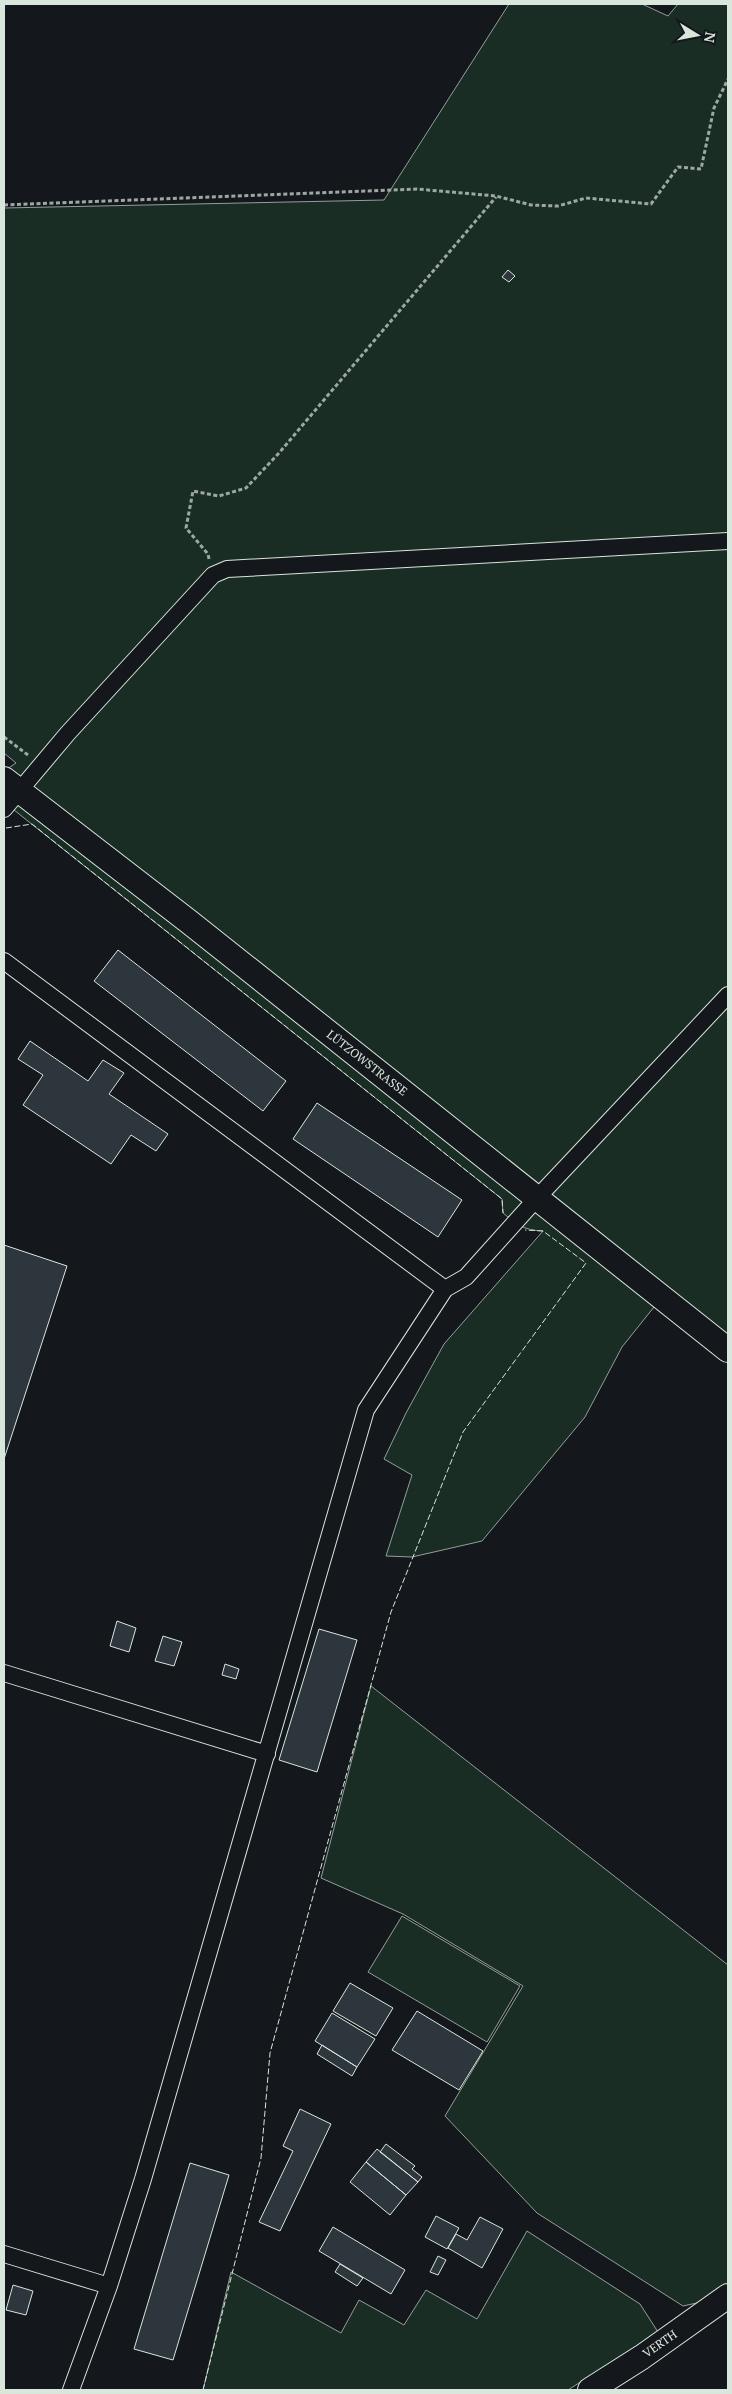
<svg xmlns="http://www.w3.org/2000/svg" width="732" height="2394" viewBox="0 0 732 2394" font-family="'PT Serif',serif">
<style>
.green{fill:#1a2d24;stroke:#939e99}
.building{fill:#2c363c;stroke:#d8e6dc}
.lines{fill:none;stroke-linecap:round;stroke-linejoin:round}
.street-casing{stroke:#d8e6dc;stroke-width:18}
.secondary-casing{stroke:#d8e6dc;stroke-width:26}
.path{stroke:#9da8a2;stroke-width:3;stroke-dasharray:4 2.5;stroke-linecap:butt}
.street{stroke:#14181c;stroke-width:16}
.secondary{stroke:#14181c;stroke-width:24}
.fence{stroke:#d8e6dc;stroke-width:1;stroke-dasharray:6 2.5;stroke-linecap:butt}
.labels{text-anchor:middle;stroke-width:4;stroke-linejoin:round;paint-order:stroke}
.street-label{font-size:12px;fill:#d8e6dc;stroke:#14181c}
</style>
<rect width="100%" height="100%" fill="#14181c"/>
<path class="green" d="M509 4H642L668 16 678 4H728V1339L666 1292 622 1347 585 1417 482 1541 412 1557 386 1556 412 1475 384 1459 406 1413 444 1344 543 1231C523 1230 518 1225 503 1213L502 1199 4 802V771L16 763 4 753V208L384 200Z
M371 1686 728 1965V2283L706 2301 683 2306 537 2213 445 2116 523 1986 403 1914 321 1878Z
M402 1916 520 1986 487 2042 368 1972Z
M527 2231 640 2304 658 2332 568 2390H203L231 2272 341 2333 359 2300 404 2325 426 2290 477 2319Z"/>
<path class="building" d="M508 270 515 276 509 282 502 277Z
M118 950 286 1081 263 1111 94 981Z
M30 1041 88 1081 103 1060 124 1073 109 1094 168 1134 156 1151 131 1135 111 1164 23 1105 43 1075 18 1059Z
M317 1103 462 1200 438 1237 293 1139Z
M4 1245 67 1266 4 1459Z
M117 1621 136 1628 129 1652 110 1646Z
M319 1629 357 1640 317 1772 279 1760Z
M163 1636 182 1642 174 1666 155 1661Z
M225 1664 239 1669 236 1679 222 1675Z
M350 1983 393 2008 376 2036 333 2011Z
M417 2011 483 2051 459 2090 392 2050Z
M332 2013 375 2039 357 2067 315 2041Z
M322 2045 357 2067 352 2076 317 2054Z
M300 2109 331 2124 280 2231 259 2222 293 2151 283 2146Z
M386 2144 415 2166 412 2169 422 2177 418 2182 380 2152Z
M377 2149 418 2182 406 2195 366 2162Z
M366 2162 406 2195 390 2215 350 2182Z
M190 2163 229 2175 173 2360 134 2349Z
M436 2216 459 2228 447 2249 425 2237Z
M480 2217 503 2229 482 2268 448 2248 456 2234 467 2240Z
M333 2227 405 2270 391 2294 319 2251Z
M438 2256 446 2260 438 2275 430 2272Z
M340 2264 363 2278 357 2286 335 2272Z
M13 2285 33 2291 26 2315 6 2310Z"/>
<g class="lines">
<defs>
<path id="street" d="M4 809 68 733 213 575 227 569 728 541
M4 961 445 1289
M4 1673 267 1754
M4 2254 109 2286
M71 2390 109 2286 143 2179 366 1410 445 1289 466 1277 537 1198 728 995"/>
<path id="secondary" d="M4 779 188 921 728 1350
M590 2390 642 2357 728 2296"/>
</defs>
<use href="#street" class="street-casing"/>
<use href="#secondary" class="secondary-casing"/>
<path class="path" d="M4 205 417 189 496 196 531 205 558 206 586 198 651 204 678 167 701 169 714 108 728 79
M209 559 208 554 186 528 193 491 219 496 246 488 279 453 496 197
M4 737 28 755"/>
<use href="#street" class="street"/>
<use href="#secondary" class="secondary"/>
<path class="fence" d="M6 828 32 824 502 1199 503 1213
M203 2390 261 2158 270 2053 391 1612 463 1432 586 1263 543 1231 525 1230"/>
</g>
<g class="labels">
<g class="street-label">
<text transform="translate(367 1063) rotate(38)" y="4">LÜTZOWSTRASSE</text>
<text transform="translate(660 2344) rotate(-35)" y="4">VERTH</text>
</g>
</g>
<rect width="732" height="2394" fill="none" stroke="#d8e6dc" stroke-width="10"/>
<g transform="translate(697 35) rotate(100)" stroke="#14181c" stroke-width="4" paint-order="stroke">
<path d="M0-4L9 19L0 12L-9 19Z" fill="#d8e6dc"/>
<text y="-8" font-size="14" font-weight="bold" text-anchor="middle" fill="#d8e6dc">N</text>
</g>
</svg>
